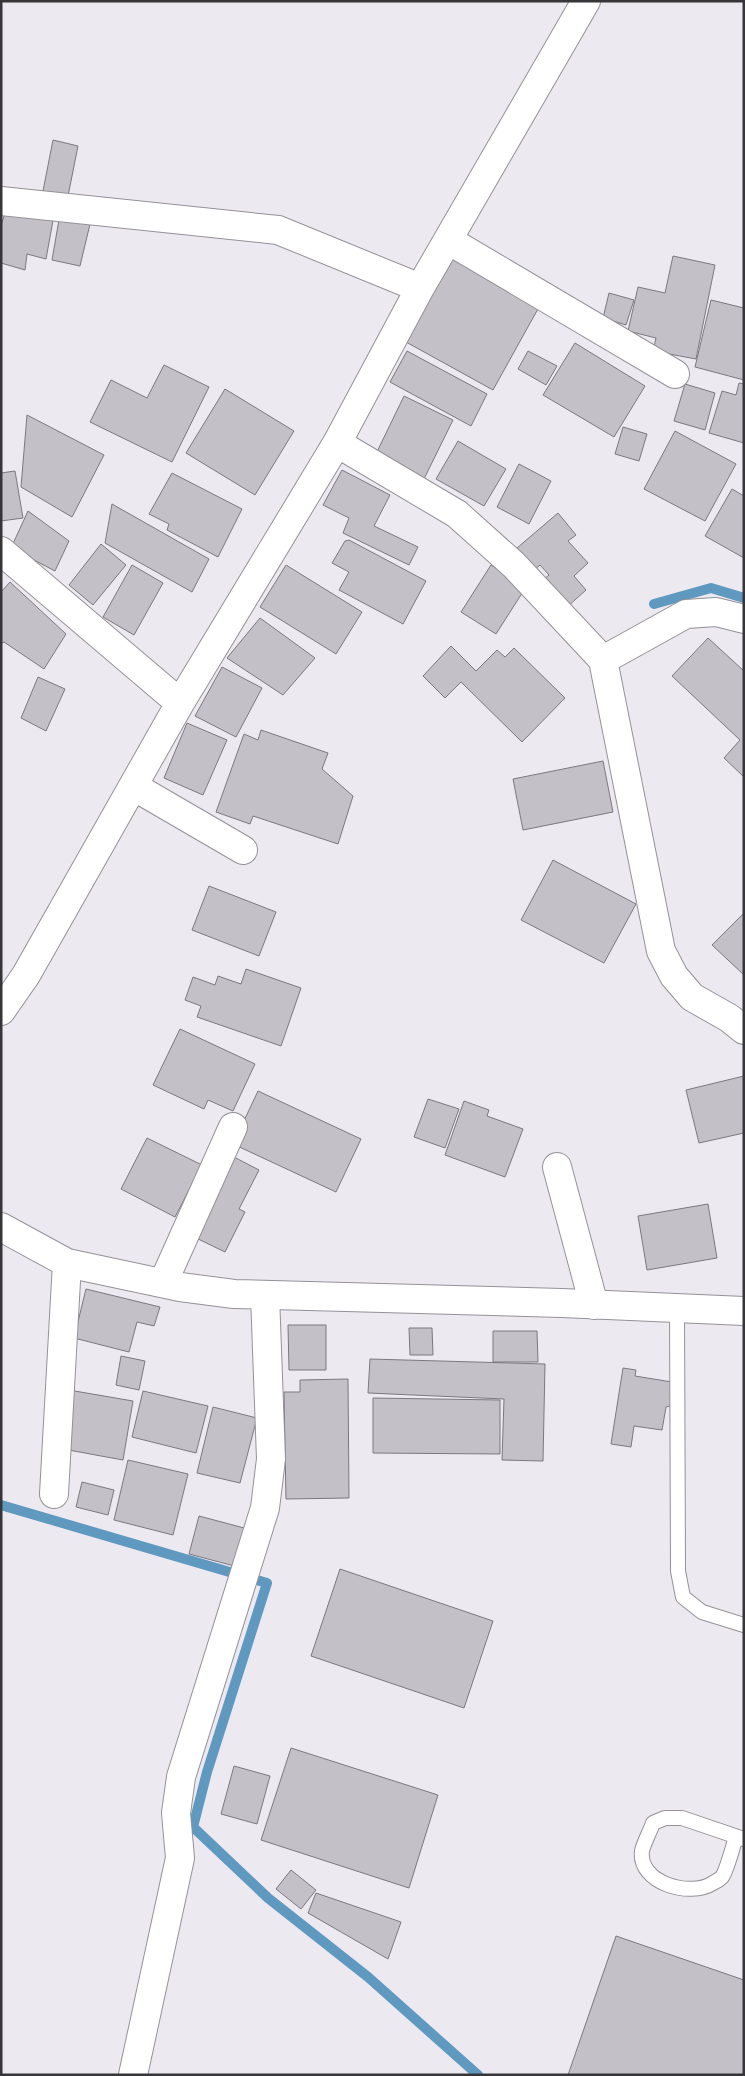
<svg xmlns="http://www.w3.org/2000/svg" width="745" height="2076" viewBox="0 0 745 2076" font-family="Barlow,sans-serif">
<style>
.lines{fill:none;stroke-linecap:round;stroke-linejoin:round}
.stream{stroke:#6099c0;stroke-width:10}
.building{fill:#c4c0c7;stroke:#7b787f}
.service-casing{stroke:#949198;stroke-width:16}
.minor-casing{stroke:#949198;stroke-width:30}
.service{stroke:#fff;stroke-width:14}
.minor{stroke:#fff;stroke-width:28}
</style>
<rect width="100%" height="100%" fill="#ede9f1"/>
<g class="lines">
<path class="stream" d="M654 604 711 588 744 598
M1 1505 267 1583 207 1772 193 1827 268 1898 368 1977 478 2075"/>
</g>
<path class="building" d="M53 140 78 146 68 196 43 191Z
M7 208 54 215 46 259 27 254 25 270 1 263V225Z
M60 214 91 220 80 266 52 260Z
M673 256 715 265 696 359 653 351 656 338 628 331 638 287 665 293Z
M452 259 539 307 493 390 406 342Z
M609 293 634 300 626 325 603 318Z
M711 300 744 308V380L695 367Z
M575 343 645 386 614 437 543 395Z
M407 351 487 394 471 426 390 382Z
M528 351 557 366 546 385 518 369Z
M164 365 209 387 172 462 90 422 111 380 147 398Z
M739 383 744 384V443L709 433 722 391 736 395Z
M685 384 715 393 705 430 674 421Z
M225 389 294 431 255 495 186 453Z
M404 396 453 420 422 483 373 460Z
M27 415 104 455 72 517 21 487Z
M623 427 647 434 639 461 615 454Z
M675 431 736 464 705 521 644 489Z
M458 441 506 469 484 506 436 479Z
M519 464 551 481 529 524 497 507Z
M342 470 390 495 374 526 418 547 409 565 343 533 349 518 323 505Z
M15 471 23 518 1 521V473Z
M172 473 242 509 218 557 167 530 169 524 149 514Z
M732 489 744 496V558L705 536Z
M112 504 209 559 192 592 105 543Z
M28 511 69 541 55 571 11 548Z
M558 513 576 535 568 541 588 563 574 576 586 590 567 607 543 580 549 575 540 565 535 569 517 548Z
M349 540 426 581 403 624 339 590 349 572 332 563 345 541Z
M101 544 126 565 93 605 69 585Z
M132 565 163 583 134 635 103 617Z
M286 565 362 612 336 654 260 607Z
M491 565 526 587 496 634 461 612Z
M10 582 66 634 44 669 4 642 1 644V592Z
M260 618 315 658 283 695 227 658Z
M708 638 744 671V777L724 758 740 740 672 676Z
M451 646 476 671 497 650 505 657 514 648 565 698 522 742 461 682 445 698 423 676Z
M222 667 262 688 236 737 195 716Z
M38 677 65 689 46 731 21 718Z
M187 723 227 740 203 795 164 778Z
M261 730 328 753 322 769 353 796 338 844 253 816 250 824 216 812 244 734 258 740Z
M603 761 613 812 523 830 513 779Z
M553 860 636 904 604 963 521 920Z
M209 886 276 912 259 956 192 930Z
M744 913V975L712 945Z
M246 969 301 988 281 1046 197 1017 201 1006 185 1000 193 977 215 985 218 976 241 984Z
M180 1029 255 1064 233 1111 208 1100 204 1109 153 1085Z
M744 1076V1133L699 1143 686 1090Z
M258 1091 361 1139 336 1192 233 1144Z
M428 1099 459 1109 445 1148 414 1137Z
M464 1101 489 1110 487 1116 523 1129 505 1177 445 1155Z
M147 1138 202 1165 175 1217 121 1189Z
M232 1156 259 1170 239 1209 245 1212 225 1252 192 1236Z
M708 1204 717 1258 647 1270 638 1216Z
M86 1289 160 1307 154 1326 137 1322 129 1352 74 1338Z
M288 1325H326V1370H289Z
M409 1328H432L433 1355H410Z
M493 1331H537L538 1362H493Z
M121 1356 145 1361 139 1390 116 1385Z
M370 1359 545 1364 543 1461 502 1460 504 1399 368 1393Z
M623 1368 636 1370 635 1376 678 1383 675 1405 666 1407 662 1430 634 1426 631 1447 611 1444Z
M348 1379 349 1498 286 1499 284 1392H300V1380Z
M63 1389 133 1401 123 1460 52 1447Z
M143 1391 208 1406 196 1453 132 1437Z
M373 1398 500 1400V1454L373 1453Z
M213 1407 257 1418 240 1483 197 1473Z
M128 1460 188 1474 173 1535 114 1520Z
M82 1482 114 1490 108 1515 76 1507Z
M199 1516 248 1529 238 1567 189 1554Z
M340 1569 493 1621 464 1708 311 1656Z
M291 1748 438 1795 409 1888 261 1840Z
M234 1766 270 1776 257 1824 221 1814Z
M291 1870 316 1890 301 1909 276 1889Z
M316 1893 401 1922 388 1959 308 1913Z
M616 1936 744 1980V2075H568Z"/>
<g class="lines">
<defs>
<path id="service" d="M677 1308 678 1571 683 1597 702 1612 744 1625
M736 1837C733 1846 727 1870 722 1877 720 1879 715 1882 713 1883 690 1898 638 1883 642 1851 644 1842 650 1832 653 1823L665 1818H682L744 1839"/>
<path id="minor" d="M1 201 278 230 420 288
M448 240 675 374
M337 443 457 514 514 565 603 660 661 951 674 976 692 997 729 1018 744 1030
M1 551 180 703
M603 660 686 614 716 612 744 619
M133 786 243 850
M1 1011 26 975 180 703 337 443 420 288 586 1
M557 1167 594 1305
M1 1227 67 1263 180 1287 234 1294 562 1303 744 1311
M163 1283 233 1127
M54 1494 67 1263
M133 2075 180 1858 176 1813 181 1777 265 1508 271 1459 265 1295"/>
</defs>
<use href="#service" class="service-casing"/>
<use href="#minor" class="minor-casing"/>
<use href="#service" class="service"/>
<use href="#minor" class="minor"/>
</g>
<rect width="745" height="2076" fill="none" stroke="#363538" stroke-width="5"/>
</svg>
